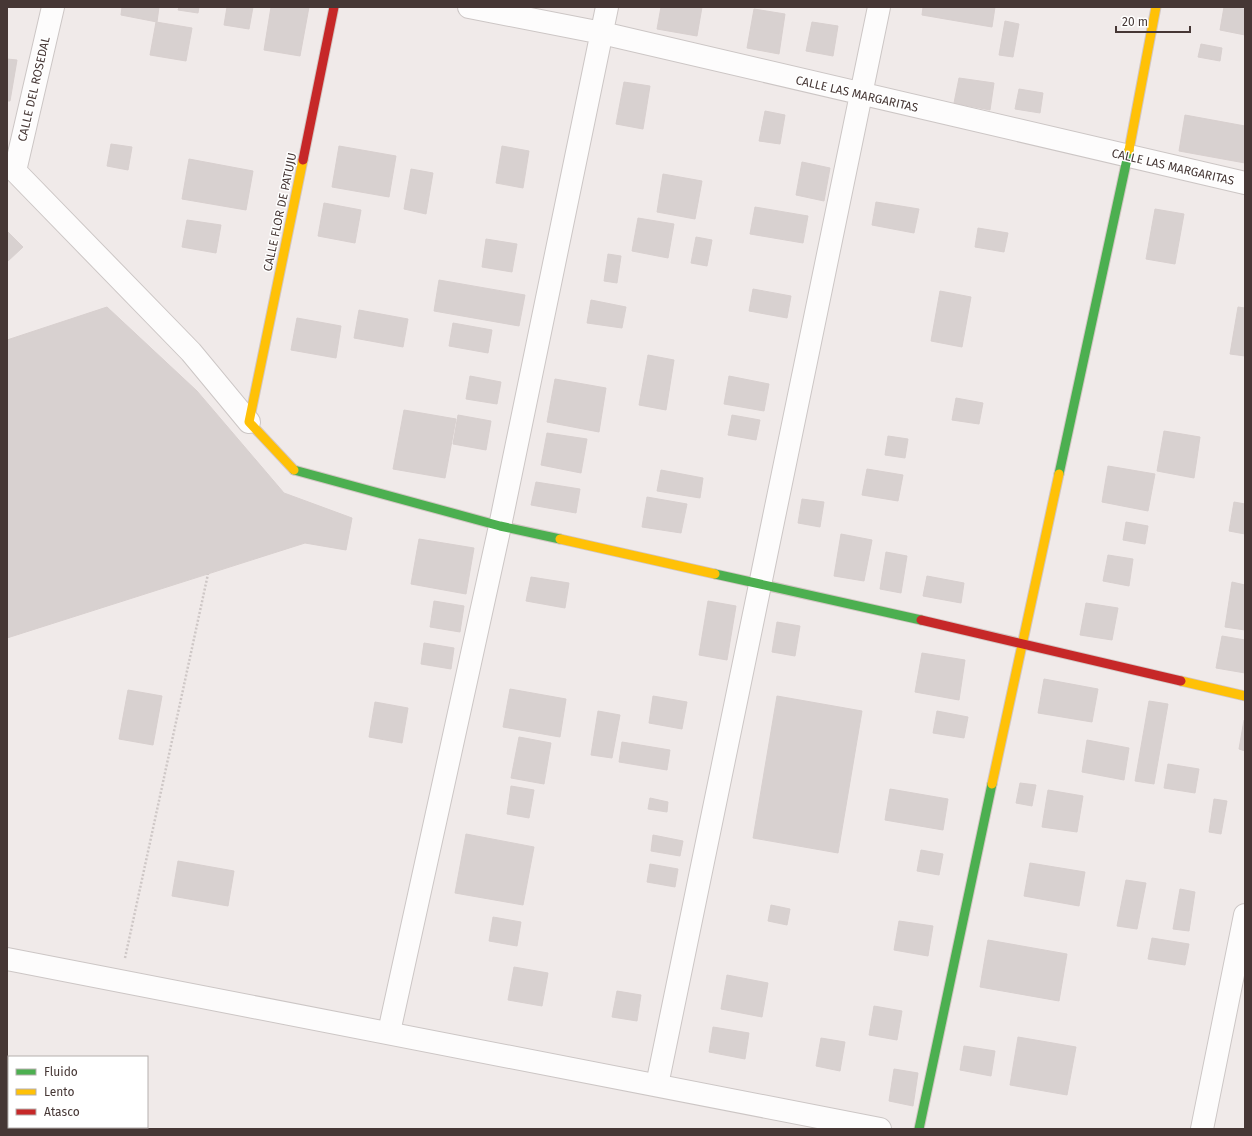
<svg xmlns="http://www.w3.org/2000/svg" width="1252" height="1136" viewBox="0 0 1252 1136" font-family="'Fira Sans',sans-serif">
<style>
.building{fill:#d8d1d0;stroke:#d8d0cf}
.lines{fill:none;stroke-linecap:round;stroke-linejoin:round}
.street-casing{stroke:#ccc6c5;stroke-width:24}
.fast-casing{stroke:#d2c6c3;stroke-width:11}
.slow-casing{stroke:#d2c6c3;stroke-width:11}
.jam-casing{stroke:#d2c6c3;stroke-width:11}
.path{stroke:#cec7c6;stroke-width:2.5;stroke-dasharray:2 2;stroke-linecap:butt}
.street{stroke:#fdfcfc;stroke-width:22}
.fast{stroke:#4caf50;stroke-width:9}
.slow{stroke:#ffc107;stroke-width:9}
.jam{stroke:#c62828;stroke-width:9}
.labels{text-anchor:middle;stroke-width:3;stroke-linejoin:round;paint-order:stroke}
.street-label{font-size:12px;fill:#463735;stroke:#fff}
</style>
<rect width="100%" height="100%" fill="#f0eae9"/>
<path class="building" d="M122 7H159L157 22 121 15Z
M179 7H199L198 13 178 10Z
M227 7H253L249 29 224 25Z
M271 7H309L300 56 264 50Z
M661 7H702L697 36 657 29Z
M923 7H995L992 27 922 15Z
M1224 7 1245 9V35L1220 30Z
M754 9 785 14 779 54 747 48Z
M1005 21 1019 24 1013 57 999 55Z
M156 22 192 28 186 61 150 55Z
M812 22 838 26 833 56 806 51Z
M1201 44 1222 48 1220 61 1198 57Z
M7 59 17 60 10 101H7Z
M959 78 994 83 990 110 954 103Z
M624 82 650 86 643 129 616 124Z
M1019 89 1043 93 1040 113 1015 109Z
M765 111 785 115 780 144 759 141Z
M1185 115 1245 126V163L1179 151Z
M111 144 132 147 128 170 107 166Z
M339 146 396 156 389 197 332 187Z
M502 146 529 151 523 188 496 183Z
M189 159 253 171 246 210 182 199Z
M802 162 830 168 824 201 796 195Z
M411 169 433 173 426 214 404 209Z
M663 174 702 181 695 219 657 212Z
M876 202 919 209 914 233 872 225Z
M324 203 361 210 355 243 318 236Z
M755 207 808 216 803 243 750 234Z
M1155 209 1184 214 1175 264 1146 259Z
M638 218 674 224 668 258 632 251Z
M187 220 221 225 216 253 182 247Z
M978 228 1008 233 1004 252 975 247Z
M7 231 23 247 7 262Z
M696 237 712 240 707 266 691 263Z
M486 239 517 244 512 272 482 267Z
M608 254 621 256 617 283 604 281Z
M439 280 525 295 519 326 434 311Z
M753 289 791 296 787 318 749 311Z
M940 291 971 297 962 347 931 341Z
M591 300 626 307 622 328 587 323Z
M107 307 197 391 284 493 352 518 346 550 305 543 7 638V340Z
M1238 307 1245 308V356L1230 354Z
M359 310 408 319 403 347 354 338Z
M297 318 341 326 336 358 291 350Z
M453 323 492 330 488 353 449 346Z
M648 355 674 360 666 410 639 405Z
M470 376 501 382 497 404 466 399Z
M729 376 769 384 764 411 724 404Z
M555 379 606 388 599 432 547 422Z
M956 398 983 403 979 424 952 420Z
M404 410 456 419 445 478 393 469Z
M458 415 491 421 486 450 453 444Z
M732 415 760 420 756 440 728 435Z
M1164 431 1200 437 1194 478 1157 471Z
M547 433 587 439 581 473 541 465Z
M888 436 908 439 905 458 885 455Z
M1108 466 1155 474 1148 511 1102 502Z
M867 469 903 475 898 501 862 495Z
M661 470 703 478 700 498 657 491Z
M536 482 580 489 576 513 531 505Z
M647 497 687 504 681 533 642 527Z
M802 499 824 502 820 527 798 523Z
M1234 502 1245 504V534L1229 531Z
M1126 522 1148 526 1145 544 1123 540Z
M841 534 872 540 864 581 834 576Z
M419 539 474 548 466 594 411 584Z
M886 552 907 556 901 593 880 589Z
M1108 555 1133 559 1129 586 1103 581Z
M927 576 964 583 961 603 923 596Z
M531 577 569 583 565 608 526 601Z
M1232 582 1245 585V630L1225 627Z
M434 601 464 606 460 632 430 627Z
M708 601 736 606 727 660 699 655Z
M1086 603 1118 608 1112 640 1080 635Z
M777 622 800 626 795 656 772 652Z
M1222 636 1245 640V673L1216 668Z
M424 643 454 648 451 669 421 664Z
M922 653 965 660 959 700 915 692Z
M1044 679 1098 689 1092 722 1038 713Z
M510 689 566 699 560 737 503 727Z
M128 690 162 696 153 745 119 739Z
M653 696 687 702 682 729 649 723Z
M777 696 862 711 838 853 753 838Z
M1149 701 1168 704 1154 784 1135 781Z
M375 702 408 708 402 743 369 737Z
M598 711 620 715 612 758 591 755Z
M937 711 968 717 964 738 933 733Z
M1244 720H1245V751L1239 749Z
M519 737 551 743 544 784 511 778Z
M1087 740 1129 748 1124 780 1082 772Z
M622 742 670 750 667 770 619 762Z
M1168 764 1199 769 1195 793 1164 788Z
M1020 783 1036 785 1032 806 1016 803Z
M511 786 534 790 529 818 507 814Z
M890 789 948 799 943 830 885 820Z
M1048 790 1083 796 1077 832 1042 827Z
M650 798 668 802 667 812 648 809Z
M1214 799 1227 801 1221 834 1209 832Z
M466 834 534 847 523 905 455 893Z
M653 835 683 841 680 856 651 851Z
M921 850 943 854 939 875 917 871Z
M178 861 234 871 228 906 172 896Z
M1030 863 1085 872 1079 906 1024 896Z
M650 864 678 869 675 887 647 882Z
M1126 880 1146 883 1137 929 1117 926Z
M1180 889 1195 892 1189 931 1173 929Z
M771 905 790 909 787 925 768 921Z
M493 917 521 922 517 946 489 941Z
M899 921 933 926 928 956 894 950Z
M1152 938 1189 944 1185 965 1148 959Z
M988 940 1067 954 1059 1001 980 987Z
M514 967 548 973 542 1006 508 1000Z
M727 975 768 983 762 1017 721 1009Z
M617 991 641 995 637 1021 612 1017Z
M874 1006 902 1011 897 1040 869 1035Z
M713 1027 749 1033 745 1059 709 1052Z
M1018 1037 1076 1047 1067 1095 1010 1085Z
M821 1038 845 1042 840 1071 816 1066Z
M964 1046 995 1051 991 1076 960 1070Z
M894 1069 918 1073 913 1106 889 1101Z"/>
<g class="lines">
<defs>
<path id="street" d="M53 7 15 171 191 352 249 422
M469 7 602 33 1245 183
M7 959 880 1129
M389 1032 500 526 607 7
M657 1085 879 7
M1202 1129 1245 915"/>
<path id="fast" d="M294 470 500 526 560 539
M1059 474 1129 150
M715 574 921 620
M919 1129 992 784"/>
<path id="slow" d="M1129 150 1156 7
M294 470 249 422 303 160
M560 539 715 574
M1181 681 1245 696
M992 784 1059 474"/>
<path id="jam" d="M303 160 334 7
M921 620 1181 681"/>
</defs>
<use href="#street" class="street-casing"/>
<use href="#fast" class="fast-casing"/>
<use href="#slow" class="slow-casing"/>
<use href="#jam" class="jam-casing"/>
<path class="path" d="M125 958 208 574"/>
<use href="#street" class="street"/>
<use href="#fast" class="fast"/>
<use href="#slow" class="slow"/>
<use href="#jam" class="jam"/>
</g>
<g class="labels">
<g class="street-label">
<text transform="translate(34 89) rotate(-77)" y="4">CALLE DEL ROSEDAL</text>
<text transform="translate(857 94) rotate(13)" y="4">CALLE LAS MARGARITAS</text>
<text transform="translate(1173 167) rotate(13)" y="4">CALLE LAS MARGARITAS</text>
<text transform="translate(280 212) rotate(-78)" y="4">CALLE FLOR DE PATUJU</text>
</g>
</g>
<rect width="1252" height="1136" fill="none" stroke="#463735" stroke-width="16"/>
<rect x="8" y="1056" width="140" height="72" fill="#ffffff" stroke="#b5afae"/>
<rect x="16" y="1069" width="20" height="6" fill="#4caf50" stroke="#b5afae"/>
<text x="44" y="1076" font-size="12" fill="#463735">Fluido</text>
<rect x="16" y="1089" width="20" height="6" fill="#ffc107" stroke="#b5afae"/>
<text x="44" y="1096" font-size="12" fill="#463735">Lento</text>
<rect x="16" y="1109" width="20" height="6" fill="#c62828" stroke="#b5afae"/>
<text x="44" y="1116" font-size="12" fill="#463735">Atasco</text>
<path d="M1116 26v6h74v-6" fill="none" stroke="#463735" stroke-width="2"/>
<text x="1122" y="26" font-size="12" fill="#463735" stroke="#ffffff" stroke-width="3" paint-order="stroke">20 m</text>
</svg>
